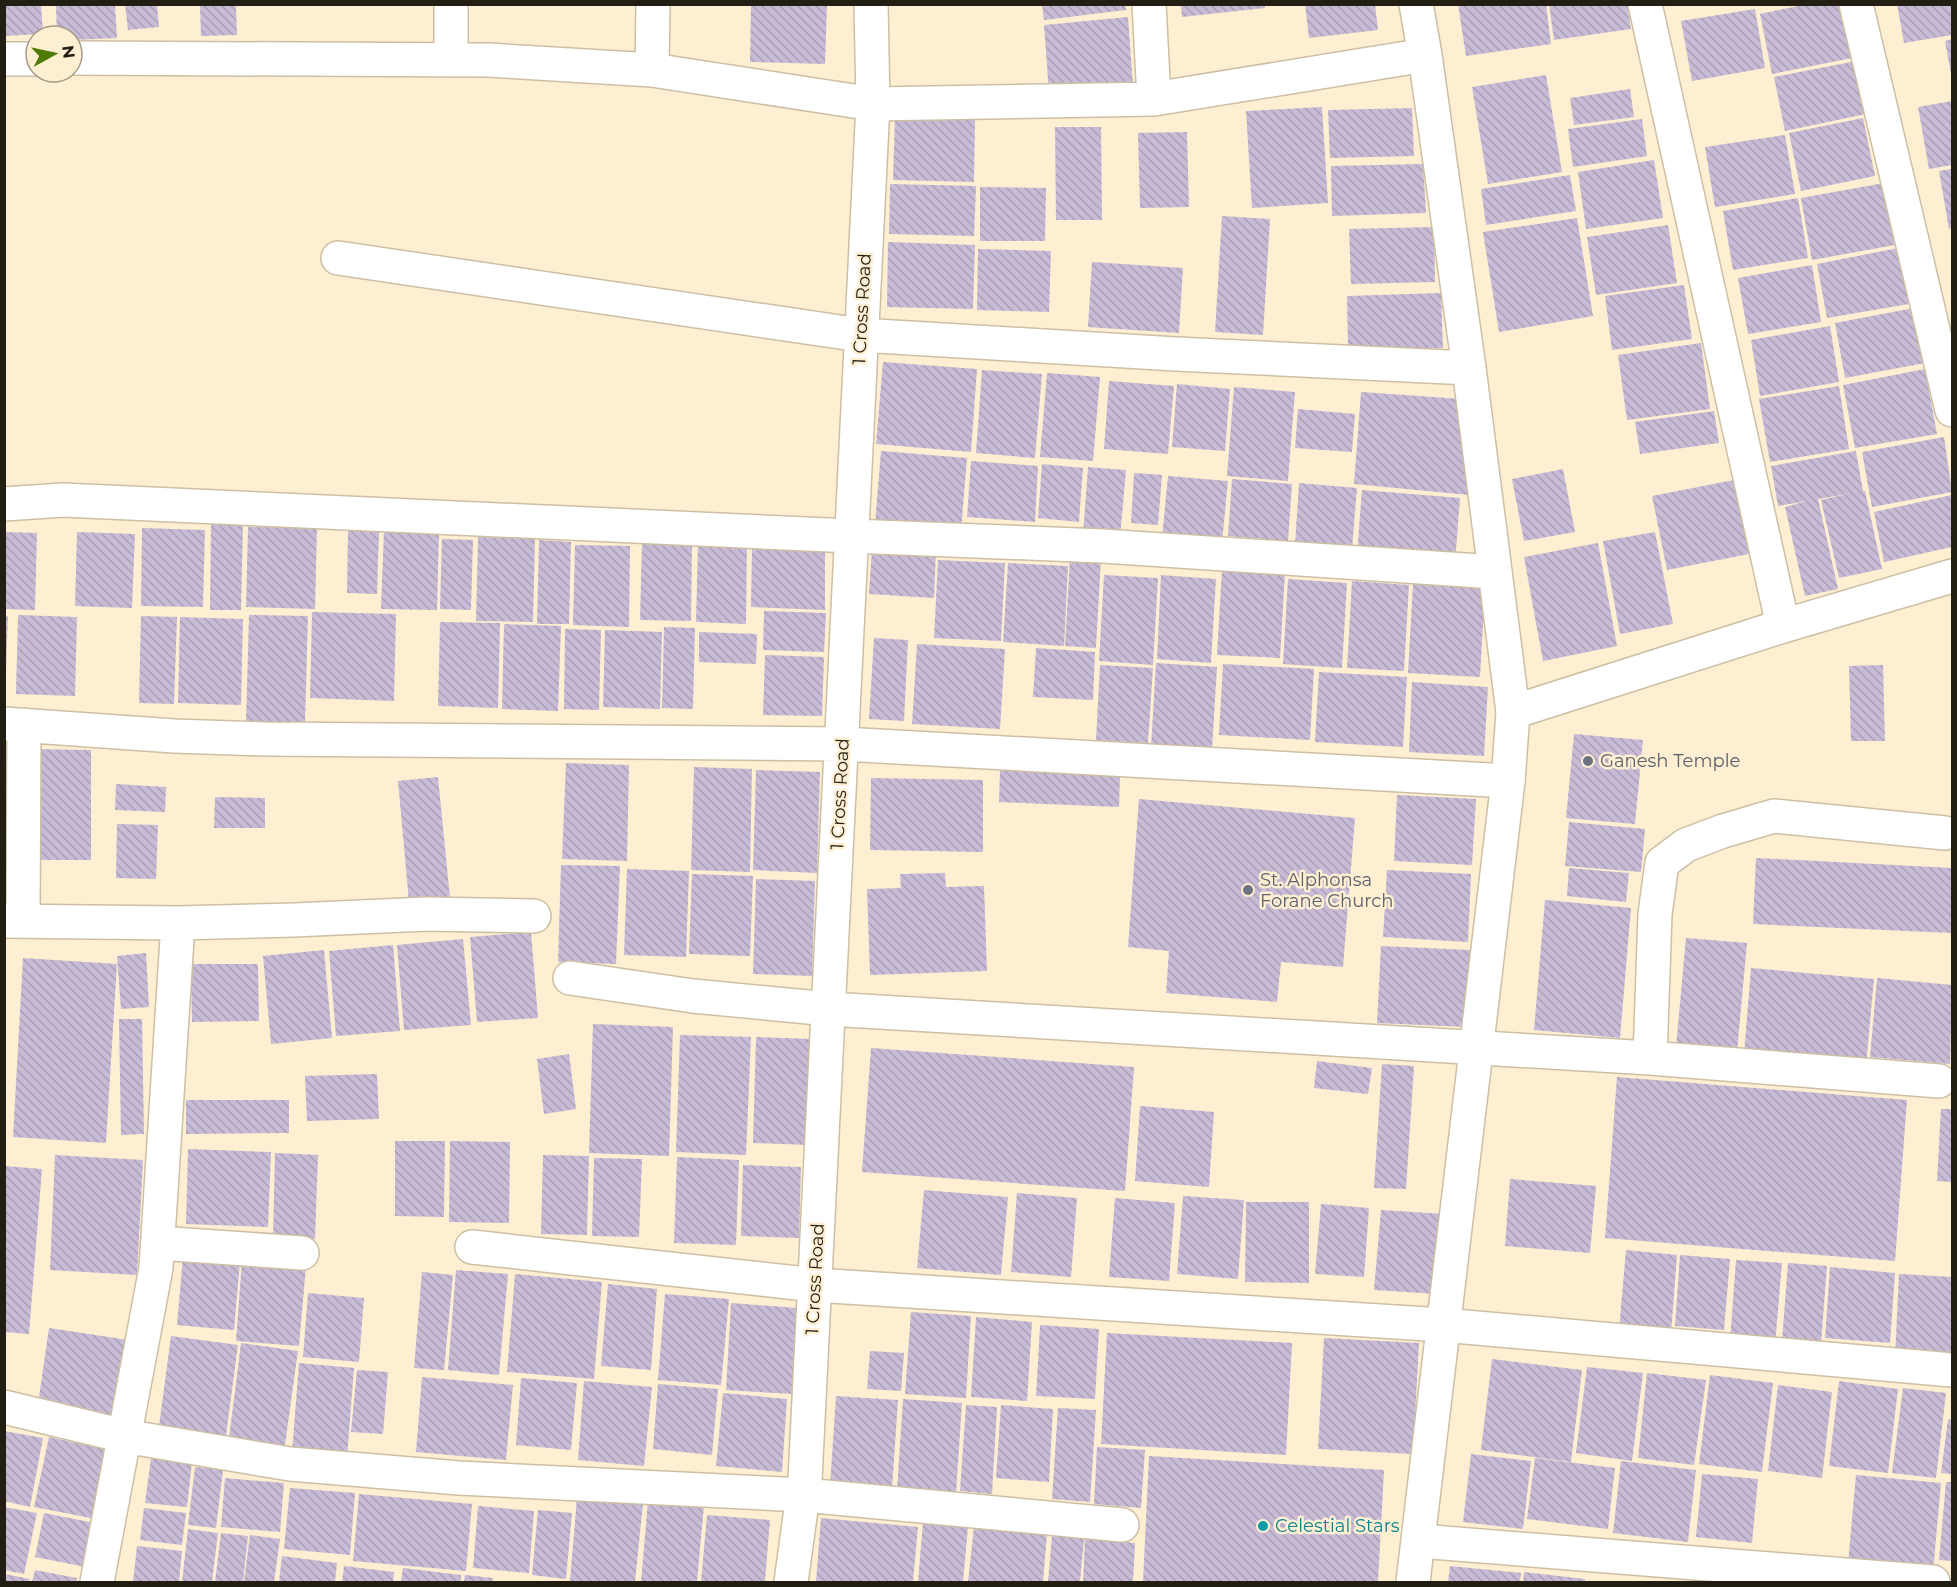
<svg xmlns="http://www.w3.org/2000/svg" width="1957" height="1587" viewBox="0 0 1957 1587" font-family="Montserrat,sans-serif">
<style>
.building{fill:url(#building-back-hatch)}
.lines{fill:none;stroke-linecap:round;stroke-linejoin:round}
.street-casing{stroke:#cdbfa4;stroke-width:36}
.secondary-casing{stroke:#cdbfa4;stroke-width:36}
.street{stroke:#fff;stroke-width:33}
.secondary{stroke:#fff;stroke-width:33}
.worship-dot{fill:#6b7280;stroke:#feefd3;stroke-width:2}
.culture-dot{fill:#0f9aa8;stroke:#feefd3;stroke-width:2}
.labels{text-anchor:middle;stroke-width:5;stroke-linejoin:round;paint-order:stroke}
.street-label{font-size:18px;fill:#231e14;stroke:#feefd3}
.worship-label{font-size:18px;fill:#5b616d;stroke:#feefd3;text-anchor:start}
.culture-label{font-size:18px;fill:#0d838f;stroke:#feefd3;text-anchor:start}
</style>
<defs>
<pattern id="building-back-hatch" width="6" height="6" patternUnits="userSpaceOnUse" patternTransform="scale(1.5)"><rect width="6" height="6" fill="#c7bbd6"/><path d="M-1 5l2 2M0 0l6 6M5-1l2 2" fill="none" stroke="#aba0b7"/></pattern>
</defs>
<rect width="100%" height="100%" fill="#feefd3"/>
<path class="building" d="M4 4H41L43 34 4 36Z
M56 4H115L117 38 72 40V36H57Z
M125 4H157L159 27 128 30Z
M200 4H236L237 35 201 36Z
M1042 4H1125L1126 10 1044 20Z
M1181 4H1265V8L1182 17Z
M1305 4H1375L1378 30 1309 38Z
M1458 4H1546L1551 44 1466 56Z
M1549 4H1627L1631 29 1554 40Z
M1807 4H1841L1852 58 1772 74 1760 14Z
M1897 4H1952V35L1904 43Z
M751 5H827L825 64 750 62Z
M1755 9 1765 68 1692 81 1681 21Z
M1128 17 1133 86 1049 93 1044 25Z
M1952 39V74H1951L1945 41Z
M1856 61 1866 114 1785 131 1774 77Z
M1546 75 1562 172 1488 184 1472 87Z
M1630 89 1634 117 1574 125 1570 98Z
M1952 101V165L1929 169 1918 107Z
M1322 107 1328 203 1252 208 1246 111Z
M1412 108 1414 156 1330 158 1328 110Z
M895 117 975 119 974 182 893 180Z
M1863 118 1875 176 1801 191 1789 133Z
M1642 119 1647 156 1573 167 1568 129Z
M1055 127H1101L1102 220H1056Z
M1187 132 1189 207 1140 208 1138 133Z
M1785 135 1795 194 1715 207 1705 147Z
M1654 160 1663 218 1586 229 1578 172Z
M1423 164 1426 213 1332 216 1331 166Z
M1952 169V228L1949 229 1939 171Z
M1570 175 1576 211 1486 225 1481 189Z
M1884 183 1895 245 1812 260 1801 198Z
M890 184 976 186 974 236 889 234Z
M980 187 1046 188 1045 241H980Z
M1798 198 1808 258 1733 270 1723 211Z
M1222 216 1270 219 1263 335 1215 332Z
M1577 218 1593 316 1499 332 1483 232Z
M1668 225 1677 283 1596 295 1587 237Z
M1434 227 1435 282 1351 284 1349 229Z
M888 242 975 245 973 309 887 307Z
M1898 248 1909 304 1827 318 1817 264Z
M978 249 1051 251 1049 312 977 310Z
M1092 262 1183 268 1179 333 1088 327Z
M1812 265 1821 322 1748 334 1738 278Z
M1684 285 1692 339 1612 350 1605 296Z
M1441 293 1443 348 1348 351 1347 296Z
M1914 308 1925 363 1845 378 1835 323Z
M1830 326 1839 382 1760 396 1751 340Z
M1701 343 1710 409 1627 420 1618 355Z
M883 362 977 369 971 452 876 444Z
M1925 369 1937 434 1855 448 1843 385Z
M982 370 1042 374 1035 458 976 453Z
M1047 373 1100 377 1093 461 1040 457Z
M1109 381 1174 386 1168 454 1104 449Z
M1177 384 1230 389 1225 451 1172 447Z
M1839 386 1849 449 1770 462 1759 399Z
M1234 387 1295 392 1288 481 1227 476Z
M1361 392 1462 399 1469 495 1354 484Z
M1298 409 1355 414 1352 452 1295 448Z
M1714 411 1719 443 1640 454 1635 422Z
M1944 437 1952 492 1872 507 1862 452Z
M881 451 967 458 961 531 875 524Z
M1856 451 1863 491H1865L1882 569 1839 578 1821 500 1847 494 1818 499 1838 589 1805 596 1785 507 1807 501 1778 506 1771 466Z
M971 461 1038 466 1035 522 967 517Z
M1042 464 1083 468 1079 522 1038 518Z
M1088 467 1126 470 1120 538 1083 535Z
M1563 469 1575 532 1524 541 1512 479Z
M1134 473 1162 475 1158 525 1131 523Z
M1168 476 1228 481 1222 542 1162 538Z
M1232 479 1292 484 1288 541 1228 536Z
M1734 480 1749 554 1667 570 1652 496Z
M1299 483 1357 488 1352 549 1295 544Z
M1362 490 1460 498 1455 562 1357 554Z
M1952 495V547L1884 562 1874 512Z
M211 524 243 525 241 610H210Z
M248 527 317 528 315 609 246 607Z
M142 528 205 530 203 607 141 606Z
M384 530 439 531 437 610 381 609Z
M348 531H379L377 594 347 593Z
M5 532 37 533 35 610 5 609Z
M77 532 135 534 132 608 75 606Z
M1655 532 1673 624 1620 634 1603 541Z
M478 537 535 539 533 622 476 621Z
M442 539 473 540 471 610 440 609Z
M539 540 571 542 569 624H537Z
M642 543 692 545 691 621 640 620Z
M1598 543 1617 646 1543 661 1524 557Z
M575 545 630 546 629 627 573 625Z
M698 545 747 546 746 624 696 622Z
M872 548 936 551 934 598 869 594Z
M752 549 825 550V610L751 607Z
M1070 558 1101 559 1096 648 1065 646Z
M938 560 1005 563 1001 641 934 638Z
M1008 563 1068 566 1064 646 1003 642Z
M1222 569 1285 573 1280 658 1217 655Z
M1104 575 1158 578 1153 665 1099 661Z
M1161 575 1216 579 1211 663 1157 659Z
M1288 579 1347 583 1342 668 1283 664Z
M1352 581 1409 585 1404 671 1347 668Z
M1413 584 1485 588 1480 677 1408 673Z
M764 611 826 613 824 652 763 650Z
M312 612 396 614 394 701 310 698Z
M18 615 77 617 75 696 16 694Z
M249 615 308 616 305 724 246 722Z
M4 616H8L6 670H4Z
M141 616 177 617 174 704 139 703Z
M180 617 243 619 241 705 178 703Z
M440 622 500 623 498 708 438 706Z
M504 624 561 626 558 711 502 709Z
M664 627 695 628 693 709 662 708Z
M565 629 601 630 599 710 564 709Z
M605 630 662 632 660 709 603 707Z
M699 632 757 634 756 664 699 662Z
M874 638 908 640 904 721 869 719Z
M917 644 1005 649 1000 729 912 724Z
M1036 648 1095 652 1093 700 1033 697Z
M765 655 824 657 822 716 763 715Z
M1156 663 1217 667 1212 750 1151 747Z
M1223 664 1314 669 1310 740 1219 735Z
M1100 665 1153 668 1148 743 1096 740Z
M1883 665 1885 741H1851L1849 666Z
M1319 672 1407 677 1403 747 1315 742Z
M1412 682 1488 687 1484 756 1409 752Z
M1574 734 1643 740 1635 824 1566 818Z
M32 749 91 750V860H32Z
M566 763 629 765 627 861 562 859Z
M694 767 752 769 750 872 691 870Z
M756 770 820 772 817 873 753 870Z
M1000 770 1120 775 1119 807 999 802Z
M438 777 450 898 409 902 398 781Z
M871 778 983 780V852L870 850Z
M116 784 166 787 165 812 115 810Z
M1397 795 1476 799 1472 865 1394 861Z
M215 797 265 798V828H214Z
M1139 799 1355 818 1343 967 1281 962 1277 1002 1166 993 1169 951 1128 947Z
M1569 822 1645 829 1641 872 1565 866Z
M117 824 158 825 156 879 116 878Z
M1756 858 1952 868V933L1753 924Z
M561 865 620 866 616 964 558 962Z
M1569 868 1629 873 1626 902 1567 896Z
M627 869 689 871 686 957 624 955Z
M1387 870 1471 874 1468 942 1383 937Z
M945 873 946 887 984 886 987 971 870 975 867 889 901 888 900 874Z
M692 874 753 876 750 956 689 954Z
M756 879 815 881 812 976 753 974Z
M1545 900 1631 908 1620 1038 1534 1030Z
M531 932 538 1018 477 1022 470 937Z
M1686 938 1747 943 1737 1052 1676 1047Z
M463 939 471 1025 404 1030 397 945Z
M393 945 400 1031 336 1036 329 951Z
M1381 946 1470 950 1466 1027 1377 1023Z
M324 950 332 1038 271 1044 263 956Z
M146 953 149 1007 121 1009 117 956Z
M23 958 117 964 106 1143 13 1137Z
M191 964H258L259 1021 192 1022Z
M1751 968 1874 979 1866 1065 1744 1054Z
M1877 978 1952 985 1950 1064 1870 1057Z
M119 1019H142L144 1134 121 1135Z
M593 1024 673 1027 669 1156 589 1153Z
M680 1035 751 1037 746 1155 676 1152Z
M756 1037 813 1039 810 1145 753 1143Z
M871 1048 1134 1067 1125 1191 862 1172Z
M569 1054 576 1109 544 1114 537 1059Z
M1317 1061 1372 1068 1368 1094 1314 1088Z
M1382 1064 1414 1066 1406 1189 1374 1188Z
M377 1074 379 1119 307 1121 305 1076Z
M1617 1077 1907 1100 1895 1261 1605 1238Z
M186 1100H289V1133L186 1134Z
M1140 1106 1214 1112 1209 1187 1135 1181Z
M1941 1109H1952V1182L1937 1181Z
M395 1141H445L444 1217 395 1216Z
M450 1141 510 1142 509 1223 449 1222Z
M188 1149 271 1152 268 1227 186 1224Z
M275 1153 318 1155 315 1239 273 1238Z
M55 1155 143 1160 137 1275 50 1270Z
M543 1155 589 1156 587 1235 541 1234Z
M677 1157 739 1160 736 1245 674 1243Z
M594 1158 642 1159 639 1237 592 1236Z
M743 1165 801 1167 799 1238 741 1236Z
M5 1166 42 1169 29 1334 5 1332Z
M1510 1179 1596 1186 1590 1253 1505 1246Z
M924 1190 1008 1197 1001 1275 917 1268Z
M1017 1193 1077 1198 1071 1277 1011 1272Z
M1183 1196 1244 1200 1238 1279 1177 1274Z
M1115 1198 1175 1203 1169 1281 1109 1277Z
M1246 1202H1309V1283L1245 1282Z
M1321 1204 1369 1208 1364 1277 1315 1274Z
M1381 1210 1444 1214 1437 1294 1374 1290Z
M1626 1250 1677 1255 1671 1334 1619 1330Z
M1680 1255 1730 1259 1724 1330 1675 1326Z
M183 1256 240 1261 234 1330 177 1325Z
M242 1260 306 1266 299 1346 236 1341Z
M1736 1260 1782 1263 1775 1345 1730 1341Z
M1788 1263 1827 1266 1821 1344 1782 1341Z
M1830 1267 1895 1273 1890 1343 1825 1338Z
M456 1270 508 1274 499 1375 448 1370Z
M422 1272 453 1275 444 1370 414 1368Z
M515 1274 602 1282 594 1379 507 1372Z
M1899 1274 1952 1277V1361L1895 1358Z
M608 1284 657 1289 651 1370 601 1366Z
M308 1293 364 1298 359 1362 303 1357Z
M665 1294 729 1299 721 1385 658 1380Z
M731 1303 797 1308 792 1394 726 1390Z
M911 1312 971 1316 966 1398 905 1394Z
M976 1317 1032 1322 1027 1401 971 1397Z
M1040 1325 1099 1329 1095 1399 1036 1396Z
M49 1328 135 1341 123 1418 38 1404Z
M1107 1333 1292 1343 1286 1455 1101 1444Z
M171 1336 238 1345 225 1443 158 1434Z
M1324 1338 1419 1343 1413 1454 1318 1449Z
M241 1343 298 1351 285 1445 229 1438Z
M870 1351 904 1353 901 1391 867 1389Z
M1492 1359 1582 1370 1571 1462 1481 1450Z
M299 1363 354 1368 347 1458 292 1453Z
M1587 1367 1643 1373 1632 1461 1576 1453Z
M357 1370 388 1372 383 1434 351 1432Z
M1647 1373 1706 1380 1694 1465 1638 1458Z
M1710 1375 1773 1383 1762 1472 1699 1464Z
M422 1377 513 1385 506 1460 416 1452Z
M521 1378 577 1383 571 1450 516 1445Z
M584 1381 652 1387 644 1466 578 1460Z
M1839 1381 1898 1389 1888 1473 1829 1466Z
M658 1384 718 1389 712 1455 653 1449Z
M1778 1385 1832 1392 1822 1478 1768 1471Z
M1903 1388 1946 1393 1936 1478 1892 1473Z
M723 1393 787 1399 782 1472 716 1466Z
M836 1396 898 1400 892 1489 830 1485Z
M903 1399 962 1403 956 1493 897 1489Z
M966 1405 997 1407 992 1494 960 1491Z
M1001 1405 1053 1409 1049 1482 996 1478Z
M1058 1408 1096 1410 1090 1502 1052 1499Z
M1948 1419 1952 1420V1474L1941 1473Z
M4 1431 43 1438 30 1507 4 1501Z
M49 1437 114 1451 101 1520 34 1507Z
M1097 1447 1145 1450 1141 1508 1094 1504Z
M1471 1454 1531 1461 1523 1529 1463 1522Z
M1149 1456 1384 1470 1378 1582H1143Z
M151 1458 192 1462 187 1507 145 1503Z
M1535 1458 1615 1468 1608 1529 1527 1519Z
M1621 1461 1696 1470 1688 1542 1613 1533Z
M195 1467 223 1470 216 1528 188 1525Z
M1702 1474 1758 1479 1752 1543 1696 1537Z
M1856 1475 1941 1483 1933 1572 1848 1564Z
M225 1478 284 1483 280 1532 221 1527Z
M1946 1482H1952V1561L1939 1560Z
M290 1488 355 1493 350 1555 284 1549Z
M359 1494 472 1504 466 1571 353 1561Z
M577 1497 643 1503 635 1582 570 1581Z
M648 1501 704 1505 697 1582H641Z
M478 1506 534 1511 529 1573 473 1568Z
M4 1507 37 1513 24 1574 4 1570Z
M144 1508 186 1513 182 1545 140 1540Z
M538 1510 572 1513 566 1579 532 1575Z
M44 1513 100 1524 91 1568 35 1557Z
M707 1515 770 1520 765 1582H701Z
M821 1518 918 1527 913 1582H816Z
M923 1522 968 1527 963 1582H918Z
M974 1527 1047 1534 1043 1582H968Z
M188 1529 218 1533 212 1582H182Z
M221 1533 248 1536 243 1582H215Z
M250 1535 280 1539 274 1582H244Z
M1052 1536 1084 1539 1080 1582H1048Z
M1085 1539 1135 1543 1133 1582H1083Z
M137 1546 182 1551 179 1582H133Z
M282 1556 337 1563 335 1582H279Z
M344 1566 394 1572 393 1582H342Z
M1450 1566 1521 1573 1520 1582H1448Z
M403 1568 461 1575V1582H401Z
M35 1570 77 1578 76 1582H32Z
M1524 1572 1585 1579V1582H1523Z
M4 1574 30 1579 29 1582H4Z
M465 1575 493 1578 492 1582H464Z"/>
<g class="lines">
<defs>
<path id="street" d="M1149 4 1154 99
M1416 4 1425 55
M1645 4 1783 626
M1856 4 1952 410
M72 58 489 60 652 70 873 104 1154 99 1425 55 1469 368 1513 712
M4 59H36
M451 59V4
M652 70 653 4
M338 258 860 335 1176 354 1469 368
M4 504 63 500 851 536 1103 546 1495 572
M4 724 174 736 266 739 843 744 1508 781
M4 921 178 923 294 920 427 914 534 916
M23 921 24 725
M570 978 693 996 829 1009 1650 1058 1939 1081
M1650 1058 1655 914 1662 863 1686 845 1723 831 1774 816 1945 833
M158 1243 302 1253
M472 1247 815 1285 1443 1325 1952 1370
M4 1407 124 1436 290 1464 459 1478 804 1495 1122 1525
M1419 1541 1933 1582
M97 1582 156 1268 178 923
M791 1582 805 1480 873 104 871 4"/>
<path id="secondary" d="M1413 1582 1508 781 1513 712 1783 626 1952 576"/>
</defs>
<use href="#street" class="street-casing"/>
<use href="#secondary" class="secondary-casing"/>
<use href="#street" class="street"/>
<use href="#secondary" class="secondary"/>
</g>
<g class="worship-dot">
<circle cx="1588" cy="761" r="6"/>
<circle cx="1248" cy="890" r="6"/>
</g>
<circle class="culture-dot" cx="1263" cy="1526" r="6"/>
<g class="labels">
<g class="street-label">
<text transform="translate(862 309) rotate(-87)" y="6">1 Cross Road</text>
<text transform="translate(840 794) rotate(-87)" y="6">1 Cross Road</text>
<text transform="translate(815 1279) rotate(-87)" y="6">1 Cross Road</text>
</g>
<g class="worship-label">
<text x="1600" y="767">Ganesh Temple</text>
<text x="1260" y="886">St. Alphonsa<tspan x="1260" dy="21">Forane Church</tspan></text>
</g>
<g class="culture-label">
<text x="1275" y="1532">Celestial Stars</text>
</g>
</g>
<rect width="1957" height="1587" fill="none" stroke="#231e14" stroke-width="12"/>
<g transform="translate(54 54) rotate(82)"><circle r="28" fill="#feefd3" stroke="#a69b87" stroke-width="1.5"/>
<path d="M0-4.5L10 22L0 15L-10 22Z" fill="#4e7c02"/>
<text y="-9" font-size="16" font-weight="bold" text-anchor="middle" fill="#231e14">N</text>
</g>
</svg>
